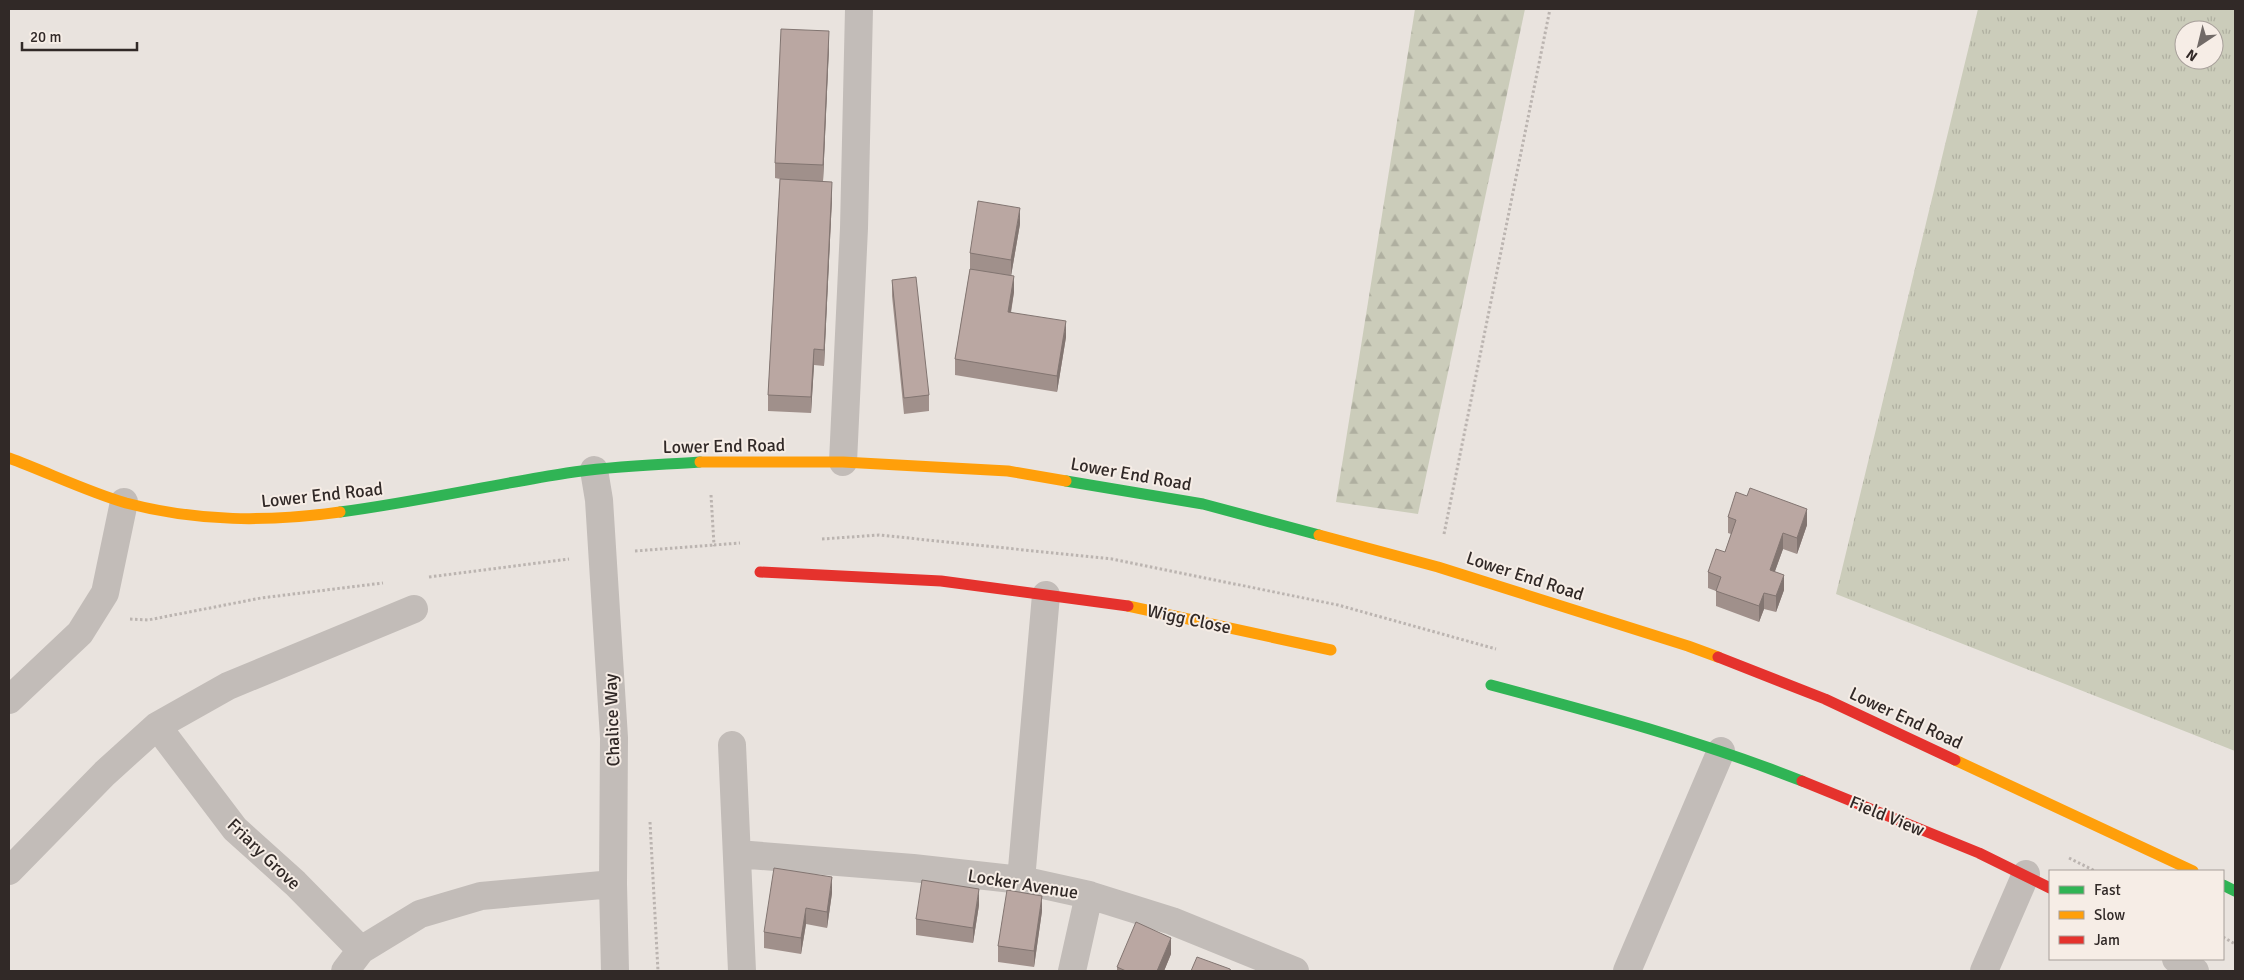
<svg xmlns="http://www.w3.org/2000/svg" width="2244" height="980" viewBox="0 0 2244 980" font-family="Signika,sans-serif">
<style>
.grass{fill:url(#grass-tufts);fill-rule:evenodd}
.forest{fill:url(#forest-firs)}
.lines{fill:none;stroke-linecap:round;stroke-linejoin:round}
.path{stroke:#bbb4b0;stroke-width:3;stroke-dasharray:2.5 2.5;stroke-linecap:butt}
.street{stroke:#c2bcb8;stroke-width:28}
.fast{stroke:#30b455;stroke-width:11}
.slow{stroke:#ff9f0a;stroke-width:11}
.jam{stroke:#e5322d;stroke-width:11}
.wall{fill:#a0908b}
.shaded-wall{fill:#827571}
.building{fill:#baa7a2;stroke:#827571}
.labels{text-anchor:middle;stroke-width:4;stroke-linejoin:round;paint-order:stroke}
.street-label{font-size:18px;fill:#312927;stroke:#f6ede6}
</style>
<defs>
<pattern id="grass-tufts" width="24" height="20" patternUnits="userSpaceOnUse" patternTransform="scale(1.25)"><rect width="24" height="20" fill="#cbccba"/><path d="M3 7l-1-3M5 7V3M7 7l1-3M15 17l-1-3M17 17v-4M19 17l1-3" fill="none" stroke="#afafa0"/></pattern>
<pattern id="forest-firs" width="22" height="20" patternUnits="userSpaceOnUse" patternTransform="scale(1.25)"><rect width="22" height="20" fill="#cbccba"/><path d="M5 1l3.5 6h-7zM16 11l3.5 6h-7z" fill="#afafa0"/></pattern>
</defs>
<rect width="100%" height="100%" fill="#e9e3de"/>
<path class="grass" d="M1978 9H2235V751L1836 594ZM2184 30H2214V60H2184Z"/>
<path class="forest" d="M1415 9H1525L1418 514 1336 502Z"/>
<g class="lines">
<path class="path" d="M711 495 714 545 740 543
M1444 534 1550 9
M822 539 879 535 1112 559 1338 605 1496 649
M635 551 714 545
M429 577 569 559
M130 619 148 620 261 598 383 583
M650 822 658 971
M2069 858 2095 871
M2223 937 2235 944"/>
<path class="street" d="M843 462 854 228 859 9
M594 470 599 500 614 738 613 884 615 971
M9 700 80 633 105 593 124 502
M157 726 235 829 295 883 361 950
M732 745 742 971
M737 854 913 868 1021 880 1089 895 1172 921 1295 971
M9 871 105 773 157 726 228 686 414 609
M1021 880 1046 595
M2176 959 2195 971
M345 971 361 950 420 914 481 896 613 884
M1072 971 1089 895
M1627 971 1721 751
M1984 971 2026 874"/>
<path class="fast" d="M1066 481 1203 504 1319 535
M340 512C416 502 491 485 567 473 611 466 656 465 700 462
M1491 685C1596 713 1701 741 1802 781
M2223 885 2235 891"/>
<path class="slow" d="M9 458C47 472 88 492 126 503 198 522 267 522 340 512
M700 462H843L1008 471 1066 481
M1319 535 1438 567 1688 646 1718 657
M1128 606 1331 650
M1955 760 2193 871"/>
<path class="jam" d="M760 572 941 581 1128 606
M1718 657 1825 699 1955 760
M1802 781 1979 853 2050 888"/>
</g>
<path class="wall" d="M829 47 823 181 832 198 824 366 814 365 811 413 768 411V395L780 179 775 178V163Z
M1020 224 1011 276 1014 292 1011 313 1066 337 1057 392 955 375V359L970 269V253Z
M892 280 929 395V411L904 414 892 296Z
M1728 517 1807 525 1797 554 1783 549 1775 571 1784 590 1776 612 1764 609 1759 622 1716 606V591L1708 588V572L1725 552 1731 534 1728 533Z
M832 893 827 928 806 924 801 954 764 948V932Z
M979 905 973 943 916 935V919Z
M1042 911 1034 967 998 962V946Z
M1171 954 1164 971H1117V967Z"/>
<path class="shaded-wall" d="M829 31V47L823 181V165Z
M832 182V198L824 366V350Z
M1020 208V224L1011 276V260Z
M1014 276V292L1008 328V312Z
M1066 321V337L1057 392V376Z
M814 349V365L811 413V397Z
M1807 509V525L1797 554V538Z
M1783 533V549L1770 585V570Z
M1784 575V590L1776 612V596Z
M1764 593V609L1759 622V606Z
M832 877V893L827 928V912Z
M979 889V905L973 943V928Z
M1042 896V911L1034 967V951Z
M806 908V924L801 954V938Z
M1171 938V954L1164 971H1157Z"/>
<path class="building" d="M781 29 829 31 823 165 775 163Z
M780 179 832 182 824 350 814 349 811 397 768 395Z
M978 201 1020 208 1011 260 970 253Z
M970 269 1014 276 1008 312 1066 321 1057 376 955 359Z
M916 277 929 395 904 398 892 280Z
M1750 488 1807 509 1797 538 1783 533 1770 570 1784 575 1776 596 1764 593 1759 606 1716 591 1721 577 1708 572 1716 549 1725 552 1736 520 1728 517 1736 492 1747 496Z
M774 868 832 877 827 912 806 908 801 938 764 932Z
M922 880 979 889 973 928 916 919Z
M1007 890 1042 896 1034 951 998 946Z
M1136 922 1171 938 1157 971H1126L1117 967Z
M1197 957 1230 969 1231 971H1191Z"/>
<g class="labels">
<g class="street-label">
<text transform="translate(724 446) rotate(-1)" y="6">Lower End Road</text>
<text transform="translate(1131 474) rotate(10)" y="6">Lower End Road</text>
<text transform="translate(322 495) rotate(-6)" y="6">Lower End Road</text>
<text transform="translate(1525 576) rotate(18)" y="6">Lower End Road</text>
<text transform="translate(1189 619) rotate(12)" y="6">Wigg Close</text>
<text transform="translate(1906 718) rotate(25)" y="6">Lower End Road</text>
<text transform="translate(612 720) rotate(-92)" y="6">Chalice Way</text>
<text transform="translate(1887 816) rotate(22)" y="6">Field View</text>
<text transform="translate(264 854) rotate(44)" y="6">Friary Grove</text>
<text transform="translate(1023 884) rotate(9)" y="6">Locker Avenue</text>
</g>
</g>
<rect width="2244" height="980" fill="none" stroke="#312927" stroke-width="20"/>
<rect x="2049" y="870" width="175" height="90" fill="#f6ede6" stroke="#a79f9a"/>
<rect x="2059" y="886" width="25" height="8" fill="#30b455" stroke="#a79f9a"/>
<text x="2094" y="895" font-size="15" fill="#312927">Fast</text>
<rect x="2059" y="911" width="25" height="8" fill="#ff9f0a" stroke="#a79f9a"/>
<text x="2094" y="920" font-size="15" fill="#312927">Slow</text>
<rect x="2059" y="936" width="25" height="8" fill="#e5322d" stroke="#a79f9a"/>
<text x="2094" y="945" font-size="15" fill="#312927">Jam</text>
<g transform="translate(2199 45) rotate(215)"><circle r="24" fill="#f6ede6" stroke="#a79f9a"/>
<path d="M0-4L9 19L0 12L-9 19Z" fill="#716a67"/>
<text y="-8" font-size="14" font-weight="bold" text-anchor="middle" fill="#312927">N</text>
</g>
<path d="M22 42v8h115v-8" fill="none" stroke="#312927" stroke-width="2.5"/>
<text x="30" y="42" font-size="15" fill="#312927" stroke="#f6ede6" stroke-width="4" paint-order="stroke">20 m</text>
</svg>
